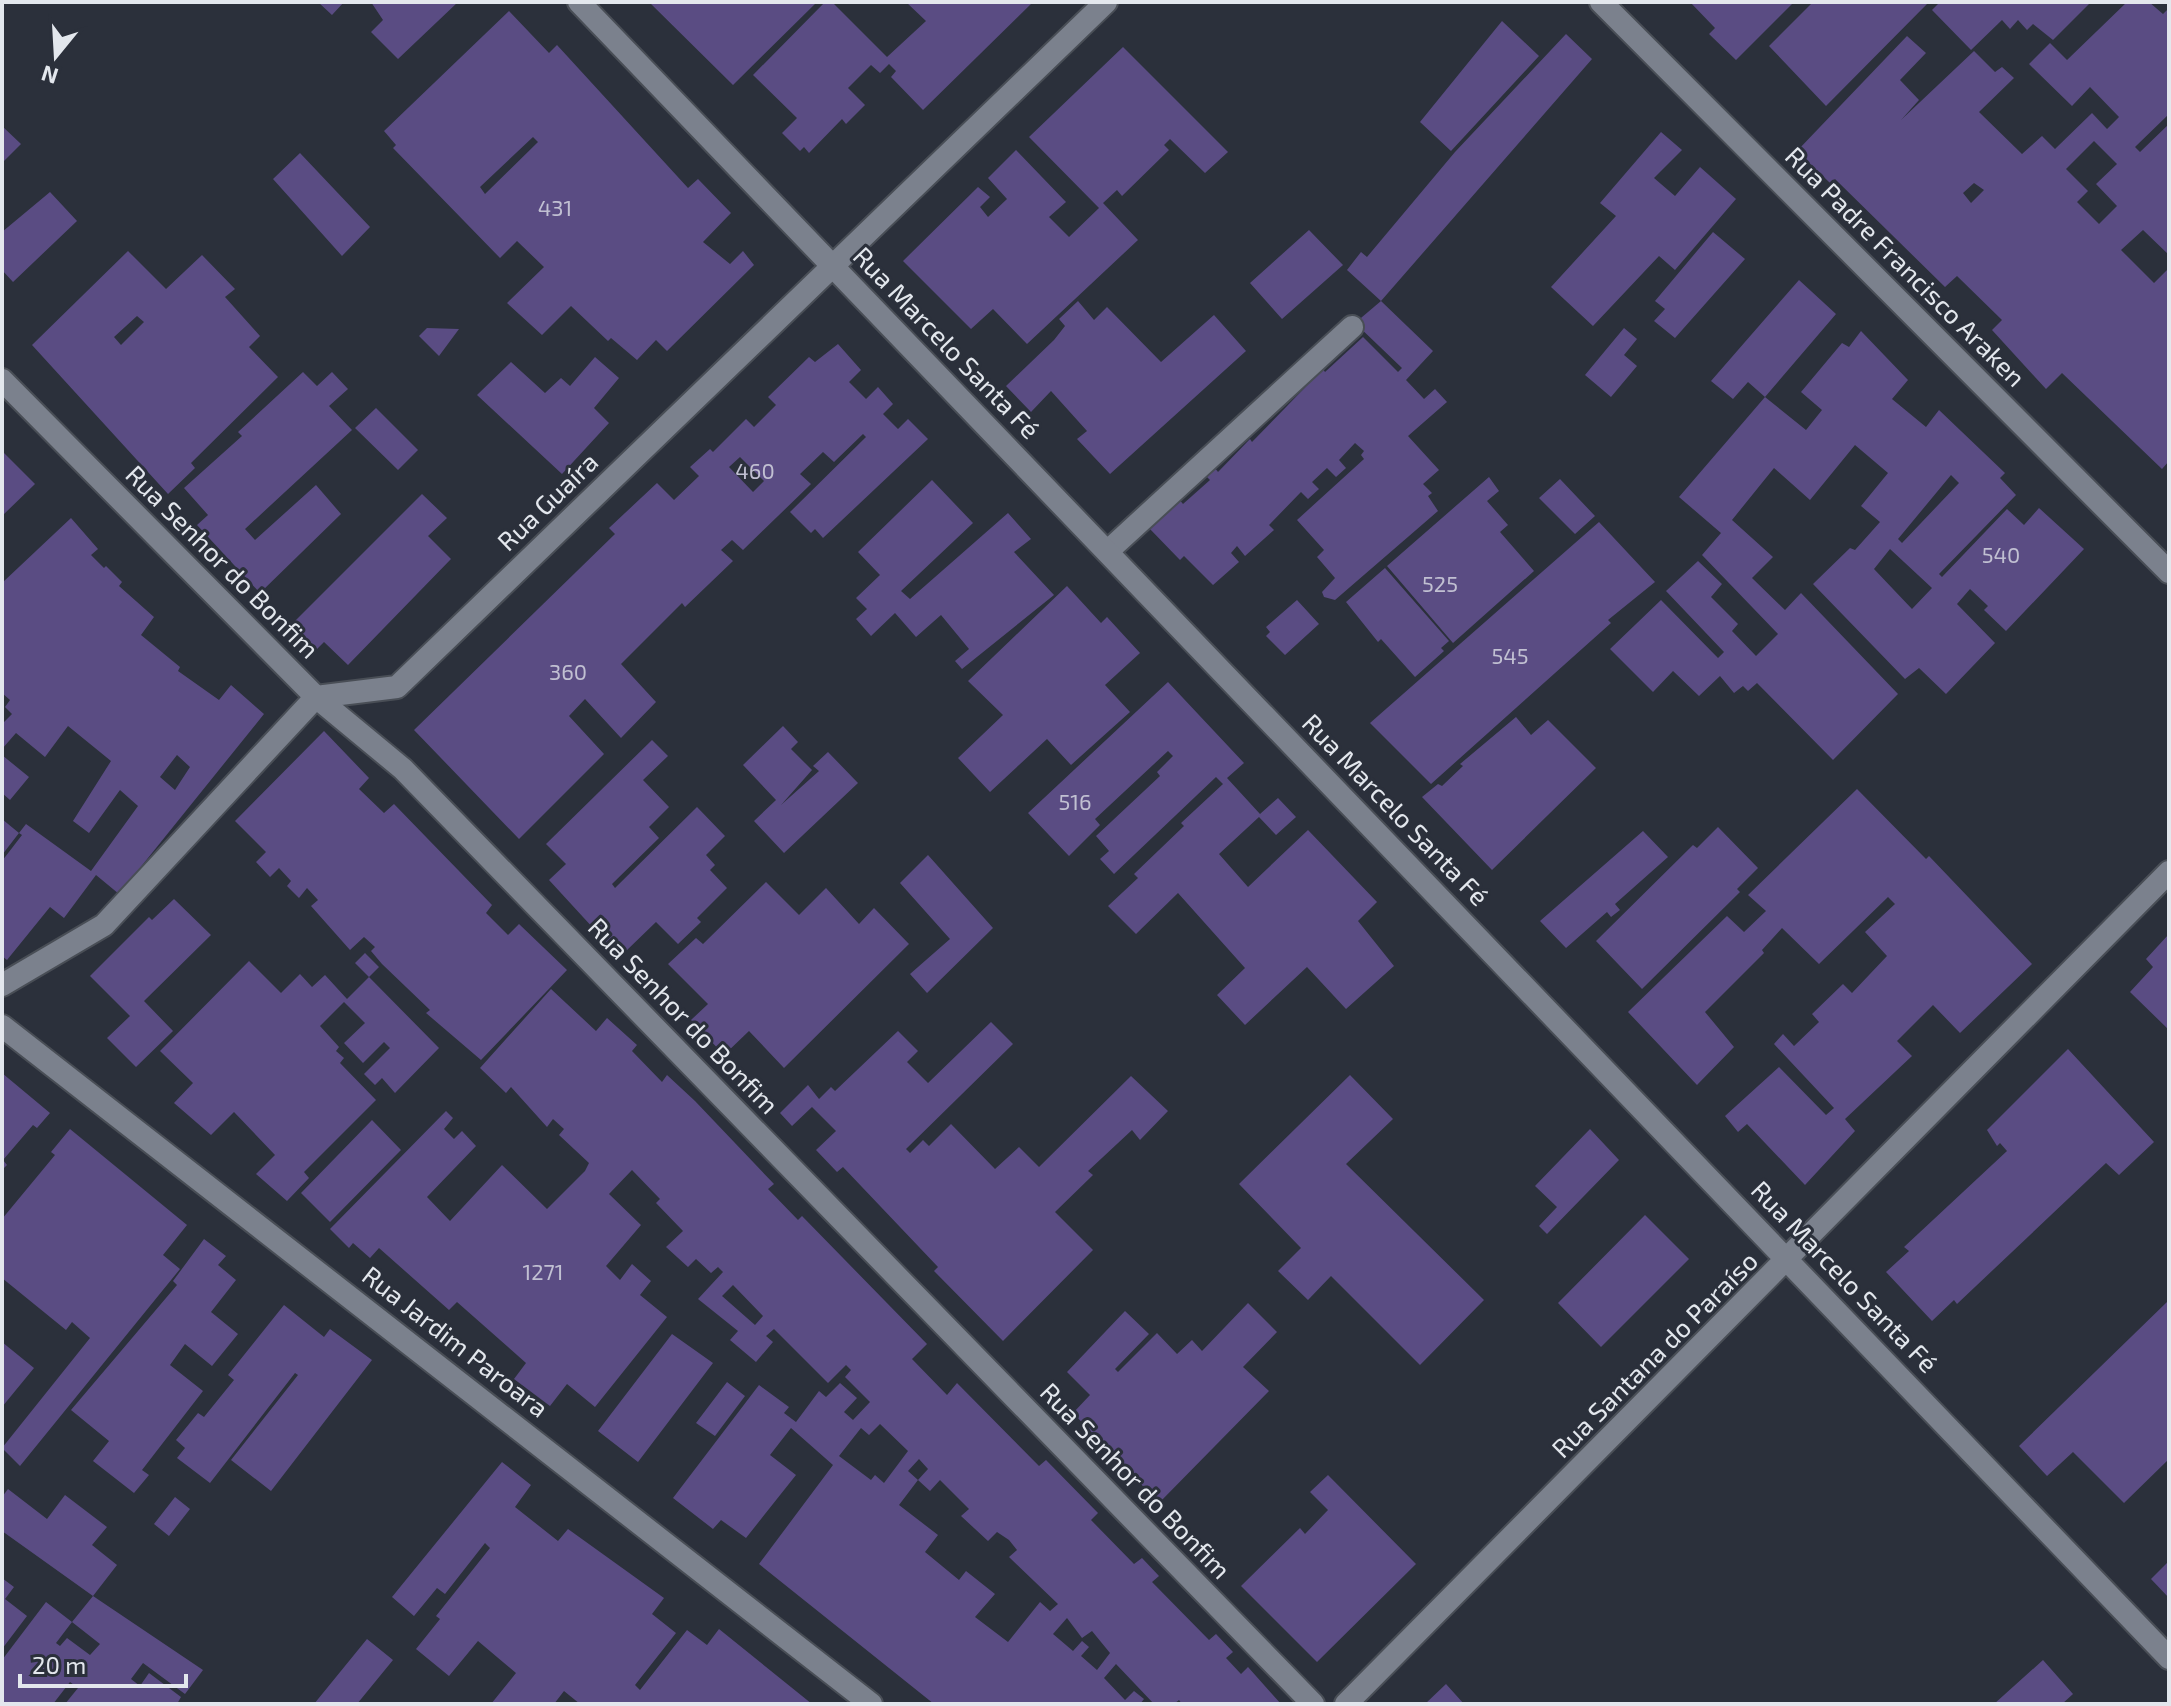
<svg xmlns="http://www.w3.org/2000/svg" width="2171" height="1706" viewBox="0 0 2171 1706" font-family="'Exo 2',sans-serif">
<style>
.building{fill:#5a4c83;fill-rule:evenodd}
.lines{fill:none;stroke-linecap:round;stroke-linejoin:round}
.service-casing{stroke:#494e56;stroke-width:26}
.minor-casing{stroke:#494e56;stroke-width:26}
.service{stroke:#7b818d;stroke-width:22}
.minor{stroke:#7b818d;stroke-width:22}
.labels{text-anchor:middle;stroke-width:6;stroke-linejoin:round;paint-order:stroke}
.number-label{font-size:22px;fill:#c1c0d2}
.street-label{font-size:26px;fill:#e3e7ed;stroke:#2b303b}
</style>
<rect width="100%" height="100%" fill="#2b303b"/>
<path class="building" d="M318 2H344L332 15Z
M371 2H458L398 59 371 32 383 20Z
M649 2H817L733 85Z
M825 2H832L887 57 926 21 906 2H1033L923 110 891 77 896 71 889 64 880 73 871 65 848 88 865 105 846 124 842 119 809 153 804 147 800 151 782 133 797 118 753 75Z
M1690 2H1794L1736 60 1709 34 1715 28Z
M1813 2H1929L1826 106 1769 46Z
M1940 2H2091L2053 40 2033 24 2027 30 2018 20 2010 29 2002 20 1971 50 1932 10Z
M2127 2H2149L2163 14 2169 8V114L2135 147 2140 152 2169 124V255L2143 230 2121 250 2154 283 2169 268V461L2162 469 2062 373 2046 389 1992 330 2002 320 1957 276 1945 287 1835 179 1830 183 1797 151 1907 36 1926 53 1900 80 1919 100 1901 120 1974 51 1995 72 2002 67 2014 78 1979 112 2022 154 2042 136 2055 149 2092 113 2107 129 2119 117 2090 87 2072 106 2029 64 2050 43 2067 60ZM2094 141 2117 164 2096 184 2117 206 2099 224 2077 202 2088 191 2066 169ZM1974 183 1984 190 1971 203 1963 193Z
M509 11 549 53 557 45 688 188 698 179 731 213 703 242 730 264 743 251 754 265 667 351 656 340 637 360 611 338 608 341 571 306 542 335 507 303 544 267 517 241 500 258 393 148 396 145 384 131ZM533 137 538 142 485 194 480 187Z
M1502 21 1539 56 1451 151 1420 122Z
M1566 34 1592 59 1381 301 1347 270 1361 252 1367 257 1455 152Z
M1123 47 1228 152 1205 173 1170 139 1164 145 1169 150 1122 196 1117 190 1103 203 1138 240 1027 344 993 309 971 329 903 261 978 187 990 197 980 207 988 217 1007 199 988 178 1016 150 1066 202 1049 217 1069 237 1099 208 1029 137Z
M2 126 21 144 2 163Z
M1661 132 1682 150 1654 178 1675 196 1700 167 1736 199 1675 270 1659 256 1593 326 1551 287 1616 216 1600 203Z
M300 153 370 227 342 256 273 179Z
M50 192 77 221 13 282 2 270V232Z
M1309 230 1343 265 1282 319 1250 283Z
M1713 232 1745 259 1675 338 1654 321 1665 309 1655 301Z
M128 251 166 289 202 255 235 289 225 297 260 336 249 347 278 377 191 463 195 468 168 494 32 345ZM137 316 144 322 121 345 114 337Z
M1799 280 1836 314 1765 397 1748 382 1733 399 1711 381Z
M1078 301 1094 320 1107 307 1161 362 1214 315 1246 351 1110 474 1077 439 1087 431 1051 391 1031 412 1006 386 1054 340 1065 326 1059 319Z
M1381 301 1433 351 1406 380 1424 399 1435 389 1447 402 1408 436 1439 470 1423 484 1432 493 1428 496 1438 511 1335 600 1324 597 1322 592 1335 578 1317 557 1324 550 1297 520 1364 459 1361 455 1364 451 1355 443 1339 460 1346 468 1336 477 1327 468 1312 482 1319 489 1308 499 1301 492 1269 525 1274 530 1245 556 1237 546 1231 553 1239 562 1213 585 1184 556 1180 560 1148 527 1178 498 1183 504 1210 480 1206 476 1215 468 1218 472 1250 439 1252 442 1323 369 1325 372 1363 337 1398 372 1402 368 1355 323Z
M427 328 459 329 439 356 419 336Z
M1624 328 1637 339 1624 355 1637 366 1611 397 1585 375Z
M1861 331 1908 380 1892 399 1926 427 1939 410 2005 473 2000 478 2016 495 1939 574 1942 577 2007 509 2024 525 2039 508 2084 549 2006 631 1984 610 1988 606 1970 589 1957 604 1995 643 1946 694 1919 668 1905 679 1813 584 1850 548 1855 550 1880 522 1861 506 1888 473 1855 445 1810 500 1774 468 1732 520 1773 557 1752 578 1785 610 1801 593 1898 694 1833 760 1757 683 1748 691 1743 686 1734 693 1720 676 1699 696 1673 671 1653 692 1610 649 1661 600 1718 658 1724 652 1666 591 1698 561 1722 584 1711 597 1738 624 1732 631 1756 656 1778 634 1702 555 1721 533 1679 497 1765 397 1806 430 1822 410 1801 392 1842 343 1849 347ZM1951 475 1959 483 1902 543 1898 539ZM1890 549 1932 588 1912 609 1874 569Z
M838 344 861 370 849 382 866 399 878 387 893 404 883 414 898 429 908 419 928 439 823 538 815 529 811 533 790 512 866 437 863 434 834 462 823 452 800 474 811 484 743 550 732 540 721 550 733 561 685 607 682 603 621 664 656 702 621 738 585 699 569 716 604 754 519 839 414 730 615 534 609 528 657 483 674 500 699 476 690 467 710 449 713 452 746 419 754 427 776 405 768 397 809 357 815 362ZM740 457 764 481 753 492 729 467Z
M595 357 619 378 594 408 609 423 562 474 477 395 511 362 545 393 561 378 570 386Z
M303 372 317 386 332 372 348 389 329 406 352 430 245 529 255 540 316 485 341 514 260 593 197 525 208 515 184 488 242 436 238 432Z
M376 408 418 450 398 470 355 428Z
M2 451 35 484 2 516Z
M1489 477 1499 491 1487 501 1508 525 1500 532 1534 571 1453 643 1387 566Z
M1560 479 1595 516 1575 534 1539 498Z
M932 480 973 523 901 591 910 599 1008 513 1031 539 1014 552 1054 595 962 669 955 661 969 649 941 615 916 637 895 613 871 636 856 619 867 609 856 598 880 575 858 552Z
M422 494 447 518 428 536 451 559 348 665 324 642 317 649 292 624Z
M71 518 98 549 91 555 104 568 106 566 122 582 119 586 154 617 141 635 180 667 178 671 219 700 231 685 264 714 119 894 96 875 64 918 50 907 7 960 2 956V861L22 835 19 833 26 824 91 871 138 806 120 790 89 833 73 821 111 761 68 726 45 757 16 733 2 749V724L12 714 5 707 10 700 2 693V583ZM177 755 190 767 175 790 160 777Z
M1599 522 1655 582 1608 620 1611 623 1431 784 1370 723Z
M1385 568 1449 641 1441 648 1444 651 1415 677 1381 639 1378 642 1346 602Z
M1067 586 1101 623 1107 617 1140 653 1105 685 1130 712 1071 765 1047 739 990 792 958 758 1003 715 968 681Z
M1297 600 1319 624 1285 655 1266 636 1270 632 1266 627Z
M1168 682 1244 763 1227 778 1260 814 1278 798 1296 817 1276 835 1259 817 1219 854 1248 887 1308 830 1377 902 1358 921 1394 966 1346 1009 1307 967 1245 1025 1217 995 1245 968 1178 893 1136 934 1108 906 1138 878 1134 874 1184 826 1181 823 1223 784 1216 777 1114 874 1100 859 1109 851 1096 836 1160 776 1157 772 1173 756 1168 751 1095 819 1100 825 1069 856 1028 813Z
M1516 717 1531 735 1548 720 1596 768 1492 870 1422 797 1438 784 1442 786 1463 766 1460 764Z
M783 726 798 742 791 749 812 770 781 805 819 771 813 766 828 752 858 783 784 853 754 821 776 800 743 765Z
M324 731 369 778 359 789 384 813 394 804 492 905 486 913 508 935 519 924 567 970 481 1060 426 1013 430 1010 382 964 371 951 375 947 364 937 350 950 311 906 318 900 307 888 299 898 287 886 291 881 279 868 270 877 256 862 266 852 235 821Z
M652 740 668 756 643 780 669 807 649 827 659 838 612 884 615 888 697 807 725 836 706 855 715 865 710 870 727 888 697 918 701 922 678 944 656 922 626 951 623 948 617 954 549 880 566 864 546 844Z
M2 755 29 777 10 800 2 793Z
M1857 789 1926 859 1929 856 2032 964 1960 1033 1933 1005 1897 1041 1912 1056 1845 1119 1855 1131 1805 1185 1747 1124 1738 1132 1725 1116 1779 1067 1826 1115 1834 1108 1774 1044 1783 1034 1794 1046 1819 1022 1812 1014 1843 984 1852 993 1887 956 1865 932 1895 904 1888 897 1819 964 1782 928 1762 950 1764 953 1705 1012 1734 1047 1697 1085 1628 1012 1727 916 1744 932 1766 911 1748 895Z
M2 819 19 833 2 855Z
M1718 827 1758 868 1737 889 1740 892 1642 989 1596 941 1693 845 1697 848Z
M1643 831 1668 857 1615 904 1620 910 1611 917 1607 912 1566 948 1540 921Z
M928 855 993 928 927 993 910 974 950 939 900 883Z
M766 882 799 915 826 888 859 924 874 908 909 944 784 1068 749 1031 724 1055 691 1020 708 1004 668 964 696 938 703 944Z
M174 899 211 935 144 1001 173 1031 136 1067 107 1038 130 1016 90 976 149 917 152 920Z
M2169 934V1030L2130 992 2153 967 2146 959Z
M365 953 379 967 369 977 439 1048 395 1093 382 1078 375 1085 364 1074 390 1048 384 1042 363 1063 344 1043 365 1023 344 1002 320 1026 339 1047 336 1051 344 1058 340 1063 376 1100 304 1172 309 1178 287 1201 256 1174 275 1155 234 1112 211 1135 174 1103 193 1083 160 1051 249 961 281 993 300 974 312 987 325 975 347 999 369 977 355 963Z
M551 989 596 1031 607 1018 637 1045 632 1051 662 1082 667 1075 695 1101 774 1184 768 1189 798 1220 802 1216 927 1344 912 1359 947 1395 957 1383 1039 1466 1046 1460 1098 1513 1091 1520 1134 1564 1142 1558 1159 1576 1152 1582 1209 1640 1216 1634 1233 1652 1226 1658 1241 1674 1248 1667 1281 1704H1182L1179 1700 1174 1704H1154L1116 1664 1104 1678 1125 1700 1134 1691 1144 1699 1140 1704H934L759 1564 833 1465 791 1428 770 1455 796 1475 746 1538 721 1520 713 1529 673 1498 759 1385 789 1407 784 1413 796 1422 819 1391 826 1397 840 1383 857 1398 844 1412 853 1420 870 1402 845 1377 851 1370 846 1365 828 1383 774 1329 766 1336 773 1342 756 1362 730 1340 738 1331 698 1299 723 1272 718 1267 711 1273 696 1259 688 1267 666 1247 683 1231 656 1203 660 1199 632 1170 609 1194 641 1225 606 1266 620 1280 632 1264 651 1281 640 1295 667 1317 595 1407 567 1384 550 1406 514 1379 526 1363 457 1302 449 1310 379 1248 370 1258 353 1243 349 1248 330 1229 446 1111 453 1118 444 1129 454 1139 462 1131 476 1146 427 1197 450 1221 502 1165 547 1209 585 1171 589 1163 559 1135 564 1129 553 1119 547 1127 511 1087 506 1093 480 1068ZM733 1285 763 1316 755 1325 722 1296ZM880 1424 908 1451 884 1483 875 1475 871 1480 839 1456 861 1428 869 1435ZM919 1459 928 1469 918 1480 930 1491 940 1480 969 1509 961 1516 988 1541 997 1532 1009 1540 1017 1550 1009 1557 1058 1604 1050 1611 1040 1602 1008 1642 975 1617 995 1594 966 1571 959 1580 925 1552 938 1535 899 1505 918 1480 908 1471ZM1067 1618 1082 1638 1092 1631 1110 1653 1097 1670 1081 1656 1089 1647 1082 1641 1073 1651 1053 1634Z
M991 1022 1013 1044 906 1149 910 1153 923 1140 929 1146 951 1124 995 1169 1019 1147 1039 1167 1131 1076 1168 1111 1140 1140 1132 1130 1088 1171 1093 1175 1055 1212 1093 1250 1003 1341 934 1271 938 1267 843 1167 837 1172 816 1150 836 1131 812 1107 792 1126 780 1113 808 1085 819 1099 831 1087 835 1091 898 1031 918 1051 907 1062 928 1083Z
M2068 1049 2154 1142 2119 1175 2106 1163 1957 1304 1954 1300 1932 1321 1886 1272 1909 1251 1904 1247 2007 1151 2000 1143 1997 1146 1987 1130Z
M2 1073 50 1113 37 1128 33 1125 3 1160 7 1165 2 1170Z
M1350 1075 1393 1119 1346 1164 1484 1300 1420 1365 1331 1276 1308 1300 1278 1271 1301 1248 1239 1184Z
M372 1120 401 1150 330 1222 301 1193Z
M70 1129 187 1225 163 1255 180 1269 20 1466 2 1448 90 1338 72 1322 66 1330 2 1278V1219L55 1155 51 1152Z
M1590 1129 1619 1160 1547 1234 1539 1226 1557 1207 1535 1186Z
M1645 1215 1689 1259 1601 1347 1558 1303Z
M204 1239 226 1256 218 1265 236 1280 211 1312 238 1334 212 1366 185 1344 170 1365 203 1391 142 1470 149 1475 134 1493 93 1461 109 1441 71 1410 177 1285 173 1281Z
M2168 1301 2169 1459 2124 1503 2073 1452 2047 1476 2019 1446Z
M1248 1303 1277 1332 1243 1367 1269 1391 1159 1503 1073 1413 1090 1395 1067 1372 1125 1311 1149 1334 1115 1369 1118 1372 1157 1333 1177 1354 1192 1340 1202 1351Z
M284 1305 324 1337 330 1329 372 1360 271 1491 231 1460 298 1375 295 1373 210 1483 177 1458 185 1448 176 1440 198 1413 204 1417 234 1380 228 1375Z
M672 1334 713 1363 638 1462 598 1431Z
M2 1342 34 1368 2 1407Z
M727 1382 745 1396 715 1436 696 1423Z
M502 1462 531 1485 515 1507 558 1541 568 1529 664 1598 652 1614 676 1633 635 1685 640 1690 687 1630 707 1645 719 1629 812 1704H580L564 1691 554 1704H491L516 1673 478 1641 449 1676 416 1649 440 1619 436 1616 490 1548 485 1543 445 1594 437 1588 414 1616 392 1597Z
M1328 1475 1416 1564 1317 1662 1241 1586 1300 1528 1305 1534 1328 1510 1310 1492Z
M8 1489 47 1519 65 1495 107 1527 92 1545 117 1565 93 1596 2 1531V1497Z
M175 1497 190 1509 169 1536 154 1524Z
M2169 1561V1598L2151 1579Z
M2 1578 14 1587 5 1599 27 1616 2 1649Z
M93 1596 203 1670 185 1694 143 1663 131 1679 140 1686 149 1673 181 1697 177 1704H65L78 1688 70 1682 53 1704H2V1660L46 1602 72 1622 56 1643 60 1646 67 1638 90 1655 100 1644 72 1622Z
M367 1639 393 1660 357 1704H314Z
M2043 1660 2073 1694 2062 1704H1994Z
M1446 1684 1464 1704H1425Z"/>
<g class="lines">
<defs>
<path id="service" d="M1108 551 1352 327"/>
<path id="minor" d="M579 2 2169 1658
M1601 2 2169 572
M2 380 316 697 403 769 1313 1704
M2 985 104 925 316 697 397 687 1106 2
M2 1026 871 1704
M1346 1704 2169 872"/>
</defs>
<use href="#service" class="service-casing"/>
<use href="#minor" class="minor-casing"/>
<use href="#service" class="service"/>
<use href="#minor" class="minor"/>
</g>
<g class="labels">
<g class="number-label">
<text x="555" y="216">431</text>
<text x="755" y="479">460</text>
<text x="2001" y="563">540</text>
<text x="1440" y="592">525</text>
<text x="1510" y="664">545</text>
<text x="568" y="680">360</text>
<text x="1075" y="810">516</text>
<text x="543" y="1280">1271</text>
</g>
<g class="street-label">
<text transform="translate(1905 267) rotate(45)" y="9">Rua Padre Francisco Araken</text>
<text transform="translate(946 343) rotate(46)" y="9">Rua Marcelo Santa Fé</text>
<text transform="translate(548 502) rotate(-44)" y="9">Rua Guaíra</text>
<text transform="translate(222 562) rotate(45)" y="9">Rua Senhor do Bonfim</text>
<text transform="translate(1395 810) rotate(46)" y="9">Rua Marcelo Santa Fé</text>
<text transform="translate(683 1016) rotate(46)" y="9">Rua Senhor do Bonfim</text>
<text transform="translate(1844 1277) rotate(46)" y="9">Rua Marcelo Santa Fé</text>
<text transform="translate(455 1342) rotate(38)" y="9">Rua Jardim Paroara</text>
<text transform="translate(1655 1355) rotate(-45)" y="9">Rua Santana do Paraíso</text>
<text transform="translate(1135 1481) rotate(46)" y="9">Rua Senhor do Bonfim</text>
</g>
</g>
<rect width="2171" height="1706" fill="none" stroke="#e3e7ed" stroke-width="8"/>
<g transform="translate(56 56) rotate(198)" stroke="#2b303b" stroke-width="6" paint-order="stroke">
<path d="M0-6L14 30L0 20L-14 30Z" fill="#e3e7ed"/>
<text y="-12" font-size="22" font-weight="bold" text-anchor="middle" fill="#e3e7ed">N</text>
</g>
<path d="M20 1674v12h166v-12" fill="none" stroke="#e3e7ed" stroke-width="4"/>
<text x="32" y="1674" font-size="24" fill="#e3e7ed" stroke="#2b303b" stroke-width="6" paint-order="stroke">20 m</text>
</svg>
